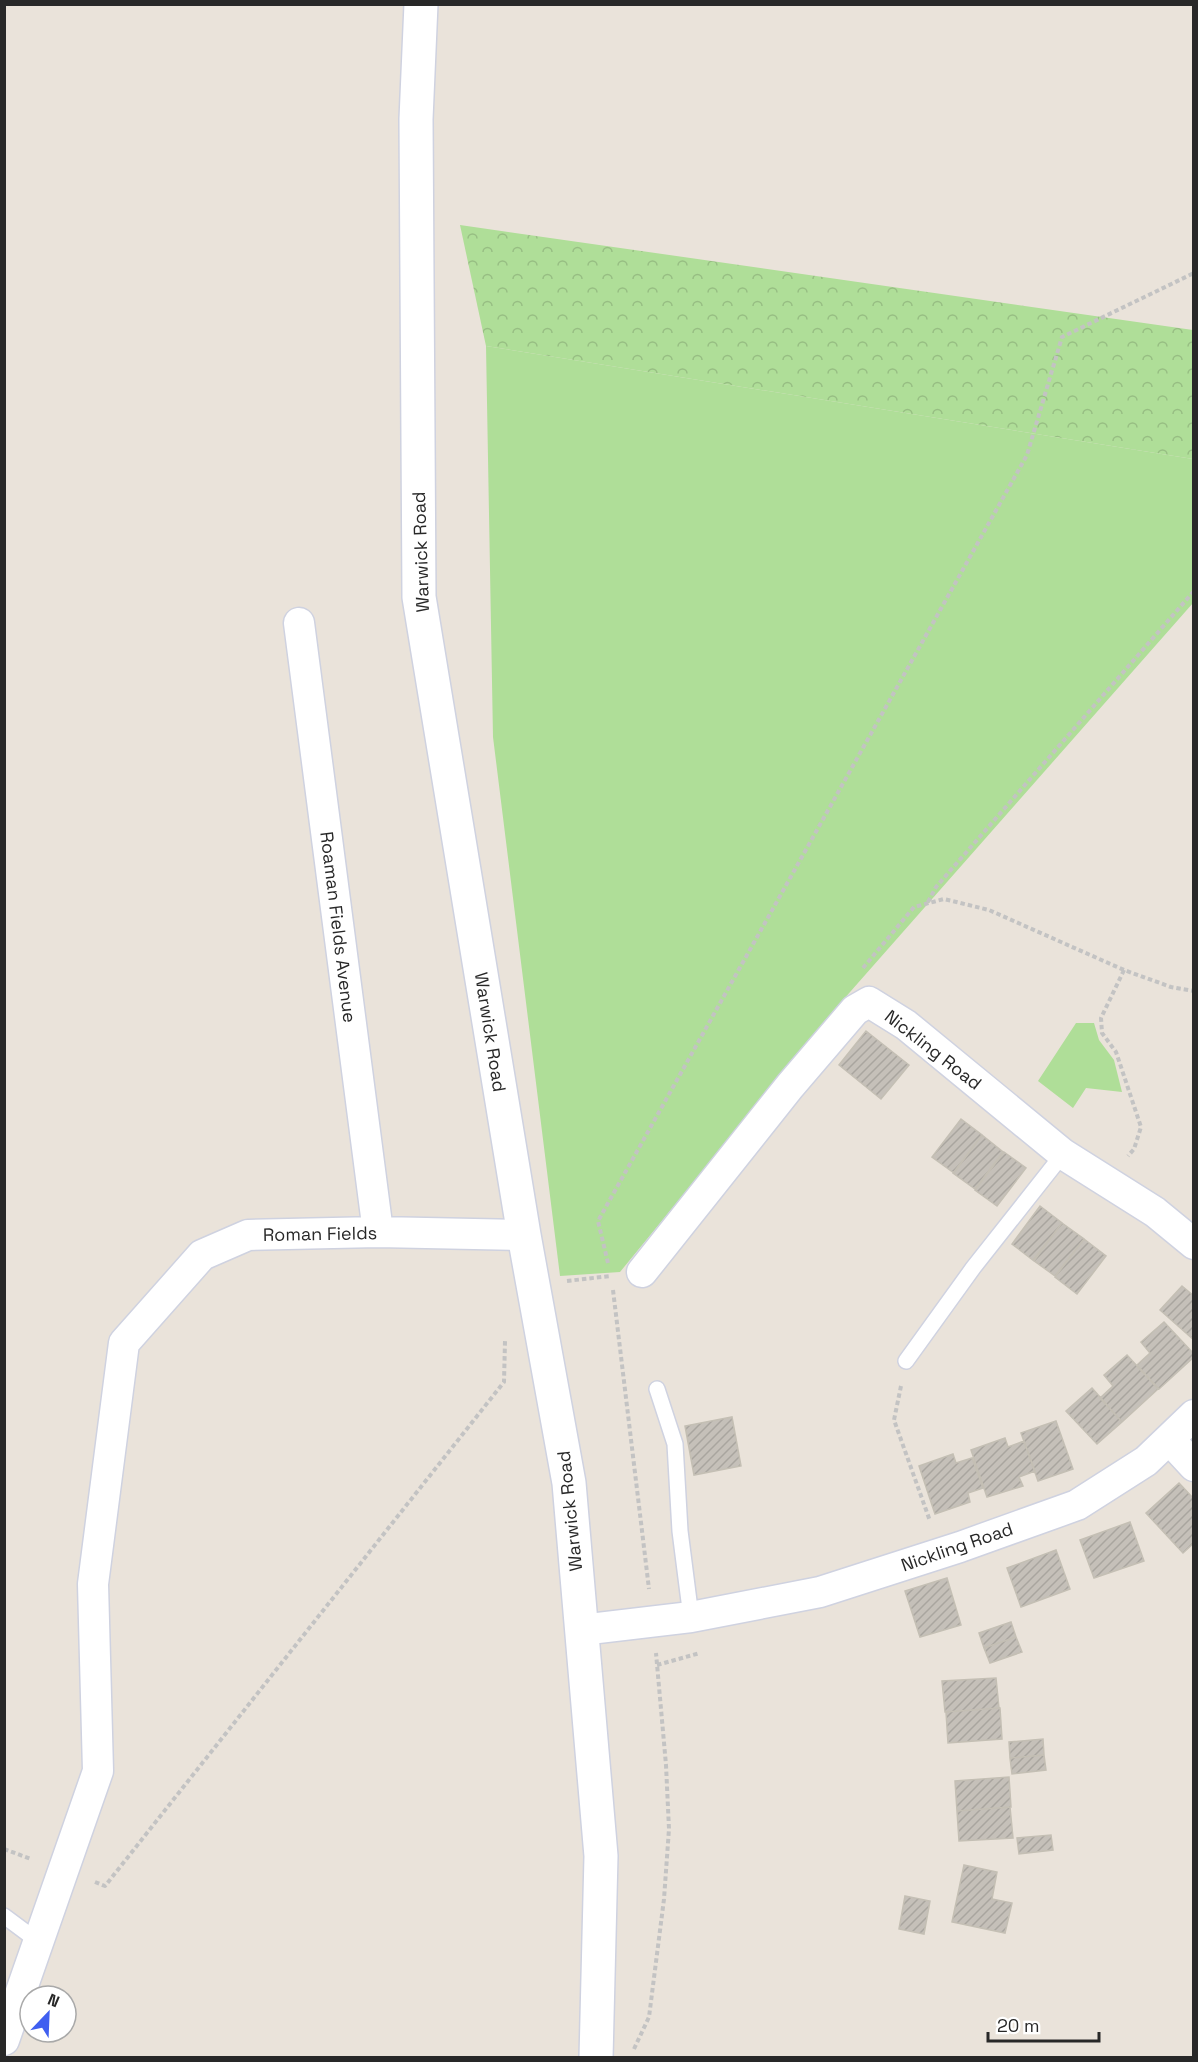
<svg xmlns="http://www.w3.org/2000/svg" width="1198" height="2062" viewBox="0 0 1198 2062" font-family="'Space Grotesk',sans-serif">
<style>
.forest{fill:url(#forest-crowns)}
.park{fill:#afde98}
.building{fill:url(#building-hatch);stroke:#c4bfb4;stroke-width:1.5}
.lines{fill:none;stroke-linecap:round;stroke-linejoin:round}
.service-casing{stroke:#cfd2e0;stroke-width:18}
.minor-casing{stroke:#cfd2e0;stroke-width:33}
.secondary-casing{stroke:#cfd2e0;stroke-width:36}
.path{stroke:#c3c3c3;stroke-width:4;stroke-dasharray:4.5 3;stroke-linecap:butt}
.service{stroke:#fff;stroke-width:15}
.minor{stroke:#fff;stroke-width:30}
.secondary{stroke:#fff;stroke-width:33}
.labels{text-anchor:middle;stroke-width:6;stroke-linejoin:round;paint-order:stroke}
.street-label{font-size:18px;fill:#282828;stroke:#fff}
</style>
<defs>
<pattern id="forest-crowns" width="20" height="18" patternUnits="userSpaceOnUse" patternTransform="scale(1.5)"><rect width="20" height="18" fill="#afde98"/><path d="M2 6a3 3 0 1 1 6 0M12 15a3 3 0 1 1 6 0" fill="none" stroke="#97be83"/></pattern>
<pattern id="building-hatch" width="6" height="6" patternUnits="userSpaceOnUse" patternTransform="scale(1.5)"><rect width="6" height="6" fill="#c5c0b9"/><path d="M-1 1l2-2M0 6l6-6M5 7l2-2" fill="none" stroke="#a9a59f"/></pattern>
</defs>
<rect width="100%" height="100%" fill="#eae3da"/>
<path class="forest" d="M460 225 1193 330V459L486 346Z"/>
<path class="park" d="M486 346 1193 459V603L843 1000 620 1272 560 1276 493 737Z
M1076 1023H1094L1099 1040 1114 1060 1122 1092 1086 1088 1073 1108 1038 1081Z"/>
<path class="building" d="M866 1031 909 1065 881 1099 839 1065Z
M961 1119 982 1135 954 1173 932 1157Z
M982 1135 1003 1152 975 1189 953 1173Z
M1004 1152 1026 1168 997 1206 975 1190Z
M1040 1206 1062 1223 1034 1261 1012 1244Z
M1062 1223 1084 1239 1055 1276 1033 1260Z
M1084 1239 1106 1256 1077 1294 1055 1277Z
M1182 1286 1194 1296V1340L1160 1310Z
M1164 1322 1194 1354V1357L1159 1389 1137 1365 1150 1353 1141 1342Z
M1127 1355 1158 1389 1122 1422 1100 1398 1113 1386 1104 1375Z
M1092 1388 1122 1422 1097 1444 1066 1411Z
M732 1417 741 1466 694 1475 685 1426Z
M1056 1421 1073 1469 1038 1481 1021 1433Z
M1005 1438 1008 1447 1024 1441 1035 1471 1019 1477 1023 1486 987 1497 971 1450Z
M953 1454 956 1463 972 1458 983 1488 968 1493 970 1502 935 1514 919 1466Z
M1179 1483 1194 1499V1543L1183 1553 1146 1513Z
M1130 1522 1144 1561 1094 1578 1080 1540Z
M1056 1550 1070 1589 1021 1607 1007 1568Z
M947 1578 961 1625 920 1637 905 1591Z
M1011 1622 1016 1637 984 1648 979 1633Z
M1016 1637 1022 1652 990 1663 984 1648Z
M996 1678 999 1708 945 1712 942 1681Z
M1000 1708 1002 1739 948 1743 946 1712Z
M1043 1739 1044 1755 1010 1758 1009 1742Z
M1044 1755 1046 1770 1012 1774 1010 1758Z
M1009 1777 1011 1807 957 1811 955 1781Z
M1010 1807 1013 1838 959 1841 957 1811Z
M1051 1835 1053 1850 1019 1854 1017 1838Z
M964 1865 997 1872 992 1899 1012 1903 1005 1933 952 1922Z
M905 1896 930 1901 924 1934 899 1929Z"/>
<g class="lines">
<defs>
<path id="service" d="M906 1361 973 1268 1063 1154
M657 1389 675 1444 680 1531 691 1617
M4 1916 39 1942"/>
<path id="minor" d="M299 623 378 1232
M642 1272 790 1086 855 1010 869 1002 906 1025 1063 1154 1155 1212 1194 1244
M1169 1439 1194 1466
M581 1630 691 1617 820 1592 960 1547 1077 1505 1146 1461 1194 1415
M4 2040 98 1771 93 1584 124 1343 202 1255 248 1235 378 1232 524 1235"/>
<path id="secondary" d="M421 4 416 119 419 597 524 1235 569 1483 601 1856 596 2058"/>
</defs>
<use href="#service" class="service-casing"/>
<use href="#minor" class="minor-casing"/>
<use href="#secondary" class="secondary-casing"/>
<path class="path" d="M928 902 936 887 1194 591
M863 968 914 907 944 899 989 910 1124 970 1171 987 1194 991
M1124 970 1101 1018 1102 1033 1116 1052 1141 1127 1134 1149 1128 1156
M608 1263 598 1221 1027 455 1062 337 1194 273
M567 1281 610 1276
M613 1290 649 1589
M901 1386 894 1420 930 1521
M657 1665 700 1653
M4 1849 31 1859
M95 1882 105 1886 504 1382 505 1341
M634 2049 649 2017 664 1899 669 1829 666 1765 656 1653"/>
<use href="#service" class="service"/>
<use href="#minor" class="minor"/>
<use href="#secondary" class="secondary"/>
</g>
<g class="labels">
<g class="street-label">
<text transform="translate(421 552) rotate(-92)" y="6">Warwick Road</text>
<text transform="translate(338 927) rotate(83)" y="6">Roaman Fields Avenue</text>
<text transform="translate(490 1032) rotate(81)" y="6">Warwick Road</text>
<text transform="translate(933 1050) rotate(38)" y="6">Nickling Road</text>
<text transform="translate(320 1234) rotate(-1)" y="6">Roman Fields</text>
<text transform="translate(570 1511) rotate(-96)" y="6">Warwick Road</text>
<text transform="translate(957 1547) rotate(-19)" y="6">Nickling Road</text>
</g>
</g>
<rect width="1198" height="2062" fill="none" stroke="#282828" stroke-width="12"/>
<g transform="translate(48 2014) rotate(23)"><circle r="28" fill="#ffffff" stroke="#a9a9a9" stroke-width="1.5"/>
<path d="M0-4.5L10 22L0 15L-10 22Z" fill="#405ff0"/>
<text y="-9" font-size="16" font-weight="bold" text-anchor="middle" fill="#282828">N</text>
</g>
<path d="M988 2032v9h111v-9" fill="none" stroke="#282828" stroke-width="3"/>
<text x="997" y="2032" font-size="18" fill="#282828" stroke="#ffffff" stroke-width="4.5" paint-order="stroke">20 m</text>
</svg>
